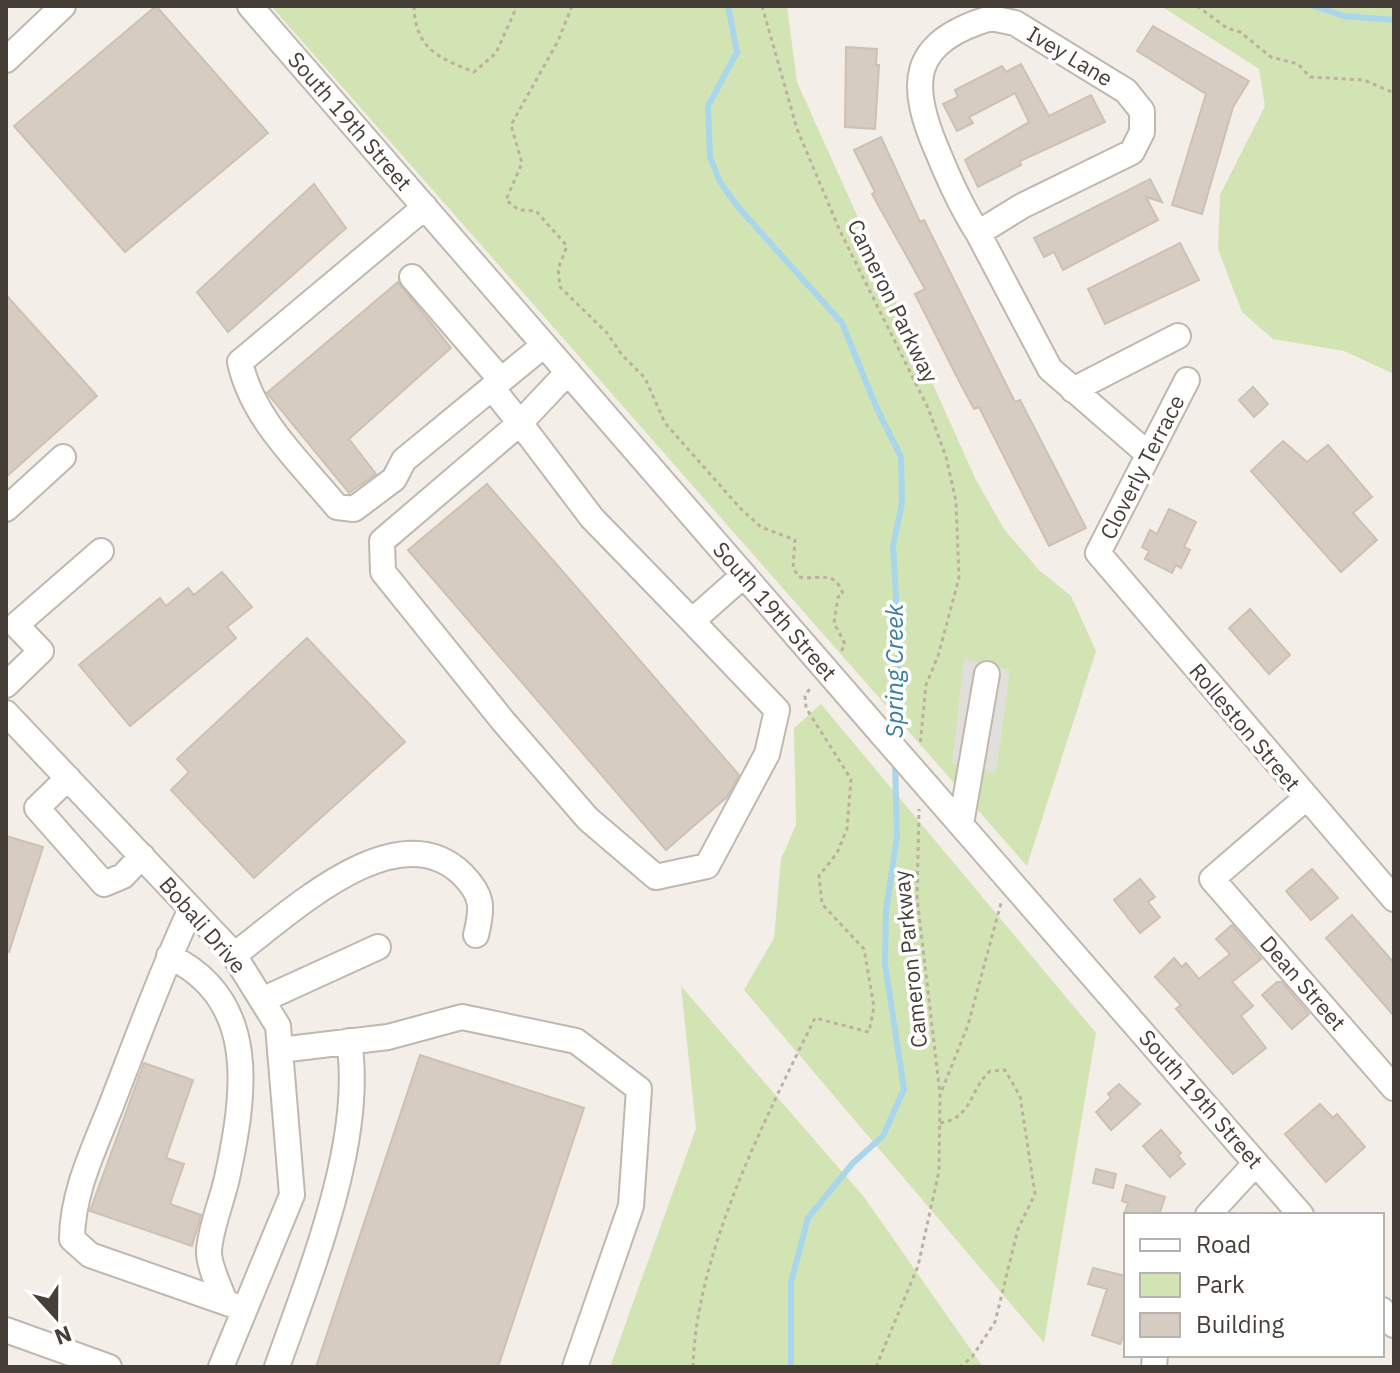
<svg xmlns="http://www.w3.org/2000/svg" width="1400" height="1373" viewBox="0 0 1400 1373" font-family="'IBM Plex Sans',sans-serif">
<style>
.green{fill:#d3e4b4}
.parking{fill:#e1dfdc}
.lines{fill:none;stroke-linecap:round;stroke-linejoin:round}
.stream{stroke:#a9d6eb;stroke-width:6}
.building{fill:#d6ccc1;stroke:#cec0b2;stroke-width:2}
.minor-casing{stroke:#c0b8ae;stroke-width:28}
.path{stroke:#beaf9e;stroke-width:3;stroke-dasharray:4 4;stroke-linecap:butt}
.minor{stroke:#fff;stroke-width:24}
.minor-bridge-casing{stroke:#c0b8ae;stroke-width:28;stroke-linecap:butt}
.minor-bridge{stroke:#fff;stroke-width:24}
.labels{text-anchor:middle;stroke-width:7;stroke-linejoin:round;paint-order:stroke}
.street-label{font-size:22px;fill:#453f37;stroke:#fff}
.water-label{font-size:24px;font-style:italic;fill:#377ea1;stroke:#fff}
</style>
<rect width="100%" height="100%" fill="#f3eee8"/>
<path class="green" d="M271 6H787L797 82 976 480 1004 529 1039 570 1071 596 1096 651 1027 866Z
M1161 6H1394V374L1344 351 1273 339 1242 312 1218 249 1220 195 1265 106 1259 69Z
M821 704 1096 1033 1044 1343 744 990 774 938 781 859 796 825 794 728Z
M681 986 864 1197 983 1367H610L696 1128Z"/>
<path class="parking" d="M964 659 1010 670 996 773 952 764Z"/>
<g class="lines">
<path class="stream" d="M728 6 737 52 708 106 710 157 720 182 738 207 842 323 878 411 901 457 902 503 893 546 899 648 894 734
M1314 6 1344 16 1394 20
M791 1367V1282L808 1218 853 1163 883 1136 904 1089 885 964 886 911 897 836 895 761"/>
</g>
<path class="building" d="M156 6 268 133 125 252 14 126Z
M1153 26 1249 81 1233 107 1202 214 1172 205 1206 94 1137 51Z
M846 47 877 49 876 65H879L875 129 845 127Z
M1021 64 1049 116 1091 95 1105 122 1020 161 1021 165 978 187 965 160 1029 122 1015 93 969 117 973 123 957 131 943 104 958 97 955 90 1002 66 1006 72Z
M881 137 920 222 924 220 1015 402 1020 400 1086 528 1049 546 979 407 974 409 959 381 915 294 925 289 872 194 875 192 854 150Z
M1150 179 1162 202 1146 197 1158 220 1063 270 1054 252 1044 257 1034 238Z
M314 184 346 228 228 332 197 292Z
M1180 243 1199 280 1105 324 1088 289Z
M398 282 451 348 349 439 376 474 349 493 267 393Z
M6 295 97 396 6 477Z
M1253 387 1268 404 1254 417 1239 400Z
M1283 441 1307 462 1328 445 1372 497 1353 513 1377 540 1341 572 1251 471Z
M487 484 739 775 727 797 666 850 408 550Z
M1169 509 1196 522 1184 547 1190 550 1181 568 1176 565 1172 573 1145 559 1149 551 1142 547 1150 530 1157 534Z
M222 572 252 607 227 627 236 638 130 726 79 665 160 598 166 606 188 588 194 595Z
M1250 609 1290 655 1269 674 1229 628Z
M307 638 405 742 254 878 171 790 189 772 177 759Z
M6 836 43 847 9 952 6 951Z
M1312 869 1338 898 1311 920 1286 891Z
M1140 879 1155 897 1148 902 1160 917 1140 933 1114 900Z
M1352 915 1394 963V1016L1326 938Z
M1232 925 1261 959 1232 982 1253 1006 1241 1016 1266 1048 1233 1074 1176 1009 1181 1005 1155 977 1174 958 1182 967 1186 963 1199 979 1230 954 1216 939Z
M1277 982H1282L1309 1014 1292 1029 1262 995Z
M420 1055 584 1108 498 1367H316Z
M144 1063 193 1080 166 1158 184 1164 170 1204 201 1215 192 1246 90 1211Z
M1119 1084 1140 1104 1111 1130 1096 1112 1111 1098 1108 1094Z
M1320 1104 1333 1118 1337 1114 1365 1147 1326 1182 1285 1134Z
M1161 1130 1181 1153 1178 1156 1185 1164 1170 1177 1143 1146Z
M1096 1169 1116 1174 1113 1188 1093 1183Z
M1126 1185 1165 1197 1159 1215H1124L1128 1203 1122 1201Z
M1093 1268 1126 1276V1338L1123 1337 1120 1344 1092 1335 1107 1289 1088 1284Z"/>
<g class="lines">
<defs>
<path id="minor" d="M250 6 880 732
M991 18 1015 23 1126 91 1142 111V132L1132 152 1022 206 978 233C962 208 950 182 939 155 908 85 908 42 991 18Z
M6 60 63 6
M425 207 240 362C252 419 301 463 337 507L354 509 394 479 404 460 544 345
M978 233 1050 369 1148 454
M412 277 501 380
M568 372 520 423 592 518 692 621 744 575
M1187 380 1098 553 1394 899
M492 388 520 423 382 541 383 572 503 721 588 819 656 877 707 866 767 754 777 710 692 621
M1073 390 1178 336
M6 509 63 457
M6 685 41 651 16 625 101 551
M6 713 232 952 278 1026 292 1195 221 1367
M68 778 37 808 104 884 123 876 142 856
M928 787 1301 1215
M1306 798 1212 879 1394 1088
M961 824 987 674
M191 909C162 970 139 1034 114 1098 97 1143 72 1190 72 1239L90 1255 244 1309
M234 955C288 915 396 810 462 874 483 895 483 907 476 935
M169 956C260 1000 245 1094 227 1178 222 1201 211 1226 209 1250 208 1265 220 1288 225 1302
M262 1000 378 947
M280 1050 388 1037 462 1017 576 1041 639 1089 631 1206 575 1367
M1208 1215 1256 1163
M1382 1310 1394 1325
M6 1330 109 1367
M277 1367C310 1273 365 1141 349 1041
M1154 1367 1155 1355"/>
</defs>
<use href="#minor" class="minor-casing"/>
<path class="path" d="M414 6C415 49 439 58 474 72L496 53 517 6
M572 6 558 41 511 125 522 163 506 200 519 210 536 211 567 246 558 269 560 287 607 333 622 355 645 378 665 423 741 509 761 527 795 540 793 568 799 577C819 581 834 568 843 594L838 597 834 623 845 644 840 654
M762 6 797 129 840 231 928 408 946 457 956 501 959 578 938 656 926 685 920 746
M1197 6 1227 28 1240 32 1271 57 1298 64 1310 77 1364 80 1394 93
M942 1090 968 1025 1001 903
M940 1123C973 1118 969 1090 990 1071L1005 1070 1020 1096 1035 1194 1018 1229 995 1322 972 1357 960 1367
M693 1367C696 1253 765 1119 815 1018L869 1032 874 1007 864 949 822 904 819 876 837 853 847 829 851 779 806 708 805 696 811 687
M876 1367 918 1266 939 1171 940 1094 917 897 919 809"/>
<use href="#minor" class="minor"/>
<defs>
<path id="minor-bridge" d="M880 732 928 787"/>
</defs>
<use href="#minor-bridge" class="minor-bridge-casing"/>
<use href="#minor-bridge" class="minor-bridge"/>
</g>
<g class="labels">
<g class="street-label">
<text transform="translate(1070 56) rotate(31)" y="8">Ivey Lane</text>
<text transform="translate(350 121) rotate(49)" y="8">South 19th Street</text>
<text transform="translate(893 301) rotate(64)" y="8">Cameron Parkway</text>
<text transform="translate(1142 467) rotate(-63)" y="8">Cloverly Terrace</text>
<text transform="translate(775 611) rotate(49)" y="8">South 19th Street</text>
<text transform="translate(1245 727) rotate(50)" y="8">Rolleston Street</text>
<text transform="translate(203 925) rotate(49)" y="8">Bobali Drive</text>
<text transform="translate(910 959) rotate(-96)" y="8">Cameron Parkway</text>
<text transform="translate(1303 983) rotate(49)" y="8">Dean Street</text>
<text transform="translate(1201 1099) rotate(49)" y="8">South 19th Street</text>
</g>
<g class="water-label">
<text transform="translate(895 671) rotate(-90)" y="8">Spring Creek</text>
</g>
</g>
<rect width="1400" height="1373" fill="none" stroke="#453f37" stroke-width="16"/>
<rect x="1124" y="1213" width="260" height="144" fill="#ffffff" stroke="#b5b2af" stroke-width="2"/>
<rect x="1140" y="1239" width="40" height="12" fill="#ffffff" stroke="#b5b2af" stroke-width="2"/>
<text x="1196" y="1253" font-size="24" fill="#453f37">Road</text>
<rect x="1140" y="1273" width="40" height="24" fill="#d3e4b4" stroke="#b5b2af" stroke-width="2"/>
<text x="1196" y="1293" font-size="24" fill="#453f37">Park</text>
<rect x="1140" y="1313" width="40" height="24" fill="#d6ccc1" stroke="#b5b2af" stroke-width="2"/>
<text x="1196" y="1333" font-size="24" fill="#453f37">Building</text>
<g transform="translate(56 1317) rotate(159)" stroke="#ffffff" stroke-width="6" paint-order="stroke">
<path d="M0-6L14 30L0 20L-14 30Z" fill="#453f37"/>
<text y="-12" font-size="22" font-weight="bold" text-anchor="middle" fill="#453f37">N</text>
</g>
</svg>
